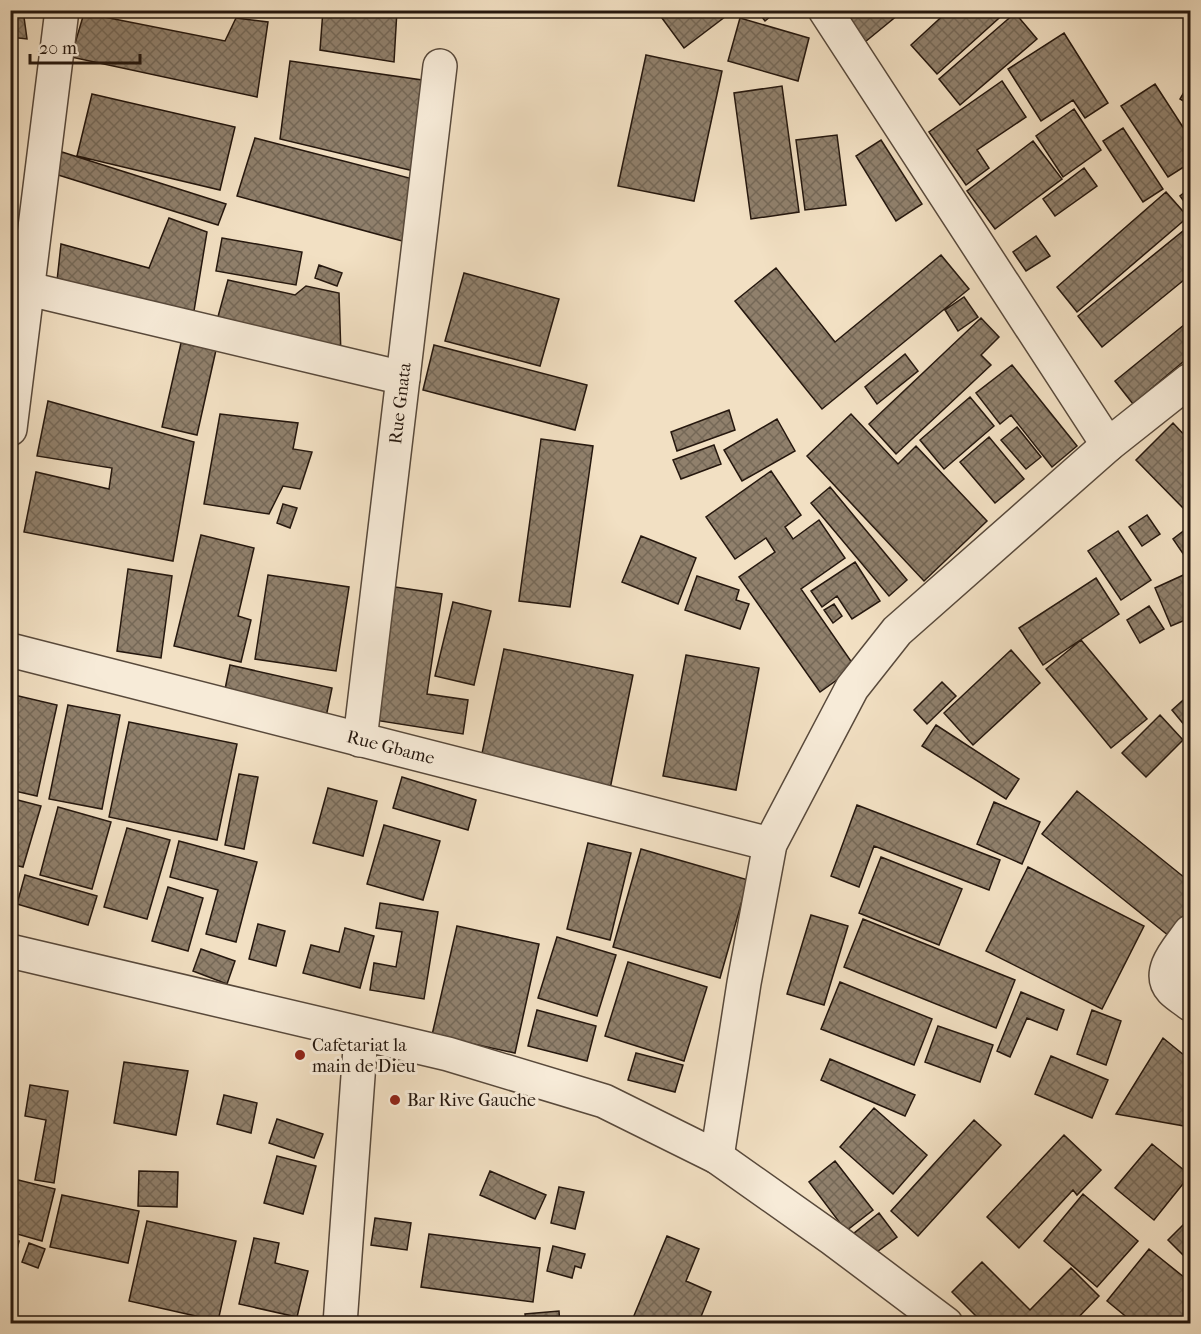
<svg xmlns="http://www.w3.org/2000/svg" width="1201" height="1334" viewBox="0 0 1201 1334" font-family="'IM FELL French Canon',serif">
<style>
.building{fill:url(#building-cross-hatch);stroke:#25170e;stroke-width:1.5}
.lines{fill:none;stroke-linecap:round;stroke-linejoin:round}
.street-casing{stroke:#58493b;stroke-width:36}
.street{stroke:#f7ebd8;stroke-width:33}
.poi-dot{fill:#8f2418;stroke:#f7ebd8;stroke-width:2}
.labels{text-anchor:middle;stroke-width:6;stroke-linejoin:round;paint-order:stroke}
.street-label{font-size:18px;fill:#25170e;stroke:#f7ebd8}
.poi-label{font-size:18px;fill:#25170e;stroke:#f7ebd8;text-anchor:start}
</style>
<defs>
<pattern id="building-cross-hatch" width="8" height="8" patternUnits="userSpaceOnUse" patternTransform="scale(1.5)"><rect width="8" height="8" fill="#90806c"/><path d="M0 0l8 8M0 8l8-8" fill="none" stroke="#756857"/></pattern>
</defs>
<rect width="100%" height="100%" fill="#f2e0c3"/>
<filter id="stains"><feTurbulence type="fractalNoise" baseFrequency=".00333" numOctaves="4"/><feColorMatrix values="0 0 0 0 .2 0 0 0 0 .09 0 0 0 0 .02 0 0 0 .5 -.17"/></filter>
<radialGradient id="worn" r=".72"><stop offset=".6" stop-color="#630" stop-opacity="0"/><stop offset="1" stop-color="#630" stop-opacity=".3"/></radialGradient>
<path class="building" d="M10 10H23L27 39 10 37Z
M323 10H397L394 62 320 50Z
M656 10H734L684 48Z
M757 10H778L765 21Z
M841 10H904L865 42Z
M949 10H1008L937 74 911 45Z
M84 13 225 41 236 18 268 22 257 97 71 57Z
M1015 13 1037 39 960 105 939 79Z
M740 18 809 38 798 81 728 61Z
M1064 33 1108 103 1085 118 1073 100 1041 121 1008 69Z
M646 55 722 71 694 201 618 186Z
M290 61 422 80 418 172 280 139Z
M1002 81 1026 117 977 150 989 168 966 185 929 132Z
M1190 82V105L1180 99Z
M1155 84 1190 138V163L1168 177 1121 106Z
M782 86 799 212 751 219 734 93Z
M92 94 235 127 220 190 77 156Z
M1074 109 1101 150 1063 177 1036 136Z
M1123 128 1163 189 1143 202 1103 141Z
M837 135 846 205 805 210 796 140Z
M255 138 413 179 406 242 237 196Z
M881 140 922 204 896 221 856 156Z
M1033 141 1062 179 995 229 967 191Z
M62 152 226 204 218 225 55 174Z
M1084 168 1097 186 1055 216 1043 199Z
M1190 188V210L1180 196Z
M1166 192 1188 217 1077 312 1057 287Z
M169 218 207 232 192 323 56 290 61 244 149 268Z
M1188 227 1190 231V275L1102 347 1078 316Z
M1036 236 1050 256 1026 271 1013 252Z
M222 238 302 252 296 285 216 271Z
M941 255 969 289 822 409 735 301 776 268 835 342Z
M319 265 342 273 337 286 315 278Z
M464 273 559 299 540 366 445 341Z
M228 280 295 295 306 286 339 293 341 356 216 324Z
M964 297 978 317 958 331 945 310Z
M981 318 999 337 981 355 991 365 896 454 869 424Z
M1190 320V356L1133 404 1115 381Z
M181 343 216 350 197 435 162 427Z
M434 345 587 385 575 430 423 390Z
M905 354 918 371 877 404 865 387Z
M1012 365 1077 446 1052 467 1011 415 1000 424 976 393Z
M970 397 994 426 944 469 920 440Z
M48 401 194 442 173 561 24 532 36 472 109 489 112 468 37 456Z
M729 410 735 430 677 451 671 432Z
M220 414 298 423 293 449 312 452 300 489 283 486 269 514 204 504Z
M851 414 898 464 916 446 987 521 924 581 807 456Z
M777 419 795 451 742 481 724 450Z
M1173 423 1190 441V504L1185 510 1136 460Z
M1017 427 1041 457 1026 469 1001 440Z
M989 437 1024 479 995 503 960 462Z
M541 439 593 446 570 607 519 601Z
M714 445 721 464 681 479 673 460Z
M771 471 801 515 785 527 793 539 819 520 845 558 801 589 855 667 820 692 739 577 775 552 766 538 735 559 706 517Z
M830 487 907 580 889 596 811 503Z
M283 504 297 508 290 528 277 523Z
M1147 515 1160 534 1142 546 1129 527Z
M1190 526V555L1186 558 1173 539Z
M1118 531 1151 580 1121 600 1088 551Z
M201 535 254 548 238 616 251 620 241 662 174 646Z
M641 536 696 558 678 604 622 582Z
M855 562 880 601 852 619 837 596 822 607 811 591Z
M128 569 172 576 161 658 117 651Z
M1190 572V618L1171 626 1155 588Z
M268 575 349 587 336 671 255 659Z
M697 576 739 590 736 600 749 604 740 629 685 610Z
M1096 578 1119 614 1043 665 1019 628Z
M395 587 442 594 427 694 468 700 463 734 374 720Z
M453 602 491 611 474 685 435 676Z
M834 604 842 616 833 623 824 610Z
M1149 606 1164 629 1140 643 1127 620Z
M1081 640 1147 719 1111 748 1046 669Z
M504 649 633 675 610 789 480 763Z
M1011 650 1040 683 973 745 944 713Z
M686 655 759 668 736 790 663 776Z
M230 665 332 688 326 717 224 694Z
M942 682 956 696 927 724 914 710Z
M10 694 57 705 37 796 10 790Z
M1190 694V732L1172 710Z
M68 705 120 715 102 809 49 799Z
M1160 715 1183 740 1146 777 1122 753Z
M129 722 237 744 217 840 109 817Z
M936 725 1019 779 1006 799 922 746Z
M239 774 258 777 244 849 225 845Z
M402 777 476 800 468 830 393 808Z
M328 788 377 801 363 856 313 843Z
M1077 791 1190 882V909L1169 936 1042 834Z
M10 798 41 806 23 867 10 864Z
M994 802 1040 822 1022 864 977 844Z
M857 805 1000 860 989 890 874 846 859 887 831 876Z
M58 807 111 822 92 889 40 875Z
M384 825 440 841 423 900 367 884Z
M127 828 170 840 147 919 104 907Z
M179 841 257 862 236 942 206 934 218 890 170 877Z
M588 843 631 853 610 940 567 929Z
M641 849 748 880 720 978 613 947Z
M881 857 962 889 939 945 859 913Z
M1028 867 1144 926 1102 1009 986 951Z
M25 875 97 896 88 925 17 904Z
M168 887 203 898 188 951 152 941Z
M380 903 438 912 424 999 370 990 374 963 396 967 402 932 376 928Z
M811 915 848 926 824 1005 787 994Z
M863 919 1015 980 996 1028 844 967Z
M258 924 285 931 276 966 249 959Z
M457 926 539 944 515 1053 432 1035Z
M345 928 374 936 360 988 303 973 311 945 339 952Z
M557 937 616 955 597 1016 538 998Z
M201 949 235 961 227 984 193 971Z
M628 962 707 987 684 1061 605 1036Z
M840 982 932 1019 914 1065 821 1029Z
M1021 992 1064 1010 1057 1030 1027 1018 1010 1057 997 1051Z
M537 1010 596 1026 587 1061 528 1046Z
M1092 1010 1121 1021 1106 1065 1077 1054Z
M938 1026 993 1045 980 1082 925 1062Z
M1163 1038 1190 1060V1127L1116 1114Z
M636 1053 683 1065 675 1092 628 1080Z
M1051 1056 1108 1080 1092 1118 1035 1094Z
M830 1059 915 1095 905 1116 821 1080Z
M124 1062 188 1071 176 1135 114 1123Z
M30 1085 68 1091 54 1183 35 1180 46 1120 25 1116Z
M224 1095 257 1103 251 1133 217 1124Z
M874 1108 927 1155 893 1194 840 1147Z
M277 1119 323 1134 314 1158 269 1143Z
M974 1120 1001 1145 918 1236 891 1211Z
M1064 1135 1101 1170 1077 1195 1073 1190 1019 1248 987 1217Z
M1152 1144 1190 1175 1154 1220 1115 1188Z
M277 1156 316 1166 303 1214 264 1203Z
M835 1161 873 1210 846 1231 809 1182Z
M139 1171 178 1172 177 1207 138 1206Z
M490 1171 546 1195 535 1219 480 1195Z
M10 1178 55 1189 42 1241 10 1232Z
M559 1187 584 1192 575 1229 551 1223Z
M1083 1194 1138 1241 1097 1287 1044 1241Z
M62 1195 139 1211 128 1263 50 1247Z
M879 1213 897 1237 870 1257 853 1234Z
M375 1218 411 1223 407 1250 371 1245Z
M1190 1218V1262L1168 1240Z
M147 1221 236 1241 218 1321 129 1301Z
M429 1234 540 1248 533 1302 421 1287Z
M667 1236 699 1249 686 1281 711 1292 698 1324H647L633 1318Z
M254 1238 279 1243 275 1263 308 1271 297 1317 239 1304Z
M10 1239 19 1241 13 1267 10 1266Z
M29 1243 45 1249 38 1268 22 1262Z
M553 1246 585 1254 581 1268 575 1266 572 1278 547 1271Z
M1149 1249 1190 1282V1324H1135L1107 1301Z
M982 1262 1030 1310 1071 1268 1099 1296 1072 1324H984L952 1292Z
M559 1311 560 1324H526L525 1314Z
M10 1317H17L16 1324H10Z"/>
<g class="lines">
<defs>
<g id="street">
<path d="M825 10 1108 445"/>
<path d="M29 289 403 378"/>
<path d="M10 429 62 10"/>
<path id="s1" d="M10 650 770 844"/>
<path id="s2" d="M360 740 440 66"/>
<path d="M1190 932C1180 947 1155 971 1172 990 1177 995 1185 1000 1190 1004"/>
<path d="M10 951 448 1054 604 1101 717 1157 833 1239 946 1324"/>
<path d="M717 1157 744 983 770 844 852 688 897 631 1108 445 1190 380"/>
<path d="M340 1324 361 1035"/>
</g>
</defs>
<use href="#street" class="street-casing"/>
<use href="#street" class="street"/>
</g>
<g class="poi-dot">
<circle cx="300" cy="1055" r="6"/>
<circle cx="395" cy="1100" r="6"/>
</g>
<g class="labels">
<g class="street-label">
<text dy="6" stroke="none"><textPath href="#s2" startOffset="339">Rue Gnata</textPath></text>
<text dy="6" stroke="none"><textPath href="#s1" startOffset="393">Rue Gbame</textPath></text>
</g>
<g class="poi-label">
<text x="312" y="1051">Cafetariat la<tspan x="312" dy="21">main de Dieu</tspan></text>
<text x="407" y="1106">Bar Rive Gauche</text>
</g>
</g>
<rect width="1201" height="1334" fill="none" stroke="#f2e0c3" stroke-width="36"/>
<rect x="12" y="12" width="1177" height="1310" fill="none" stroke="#25170e" stroke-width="3"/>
<rect x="18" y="18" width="1165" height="1298" fill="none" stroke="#25170e" stroke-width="1.5"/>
<path d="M30 54v9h110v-9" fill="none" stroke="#25170e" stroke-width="3"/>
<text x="39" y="54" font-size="18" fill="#25170e" stroke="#f7ebd8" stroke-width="4.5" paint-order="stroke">20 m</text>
<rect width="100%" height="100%" filter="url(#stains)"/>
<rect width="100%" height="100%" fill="url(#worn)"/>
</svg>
